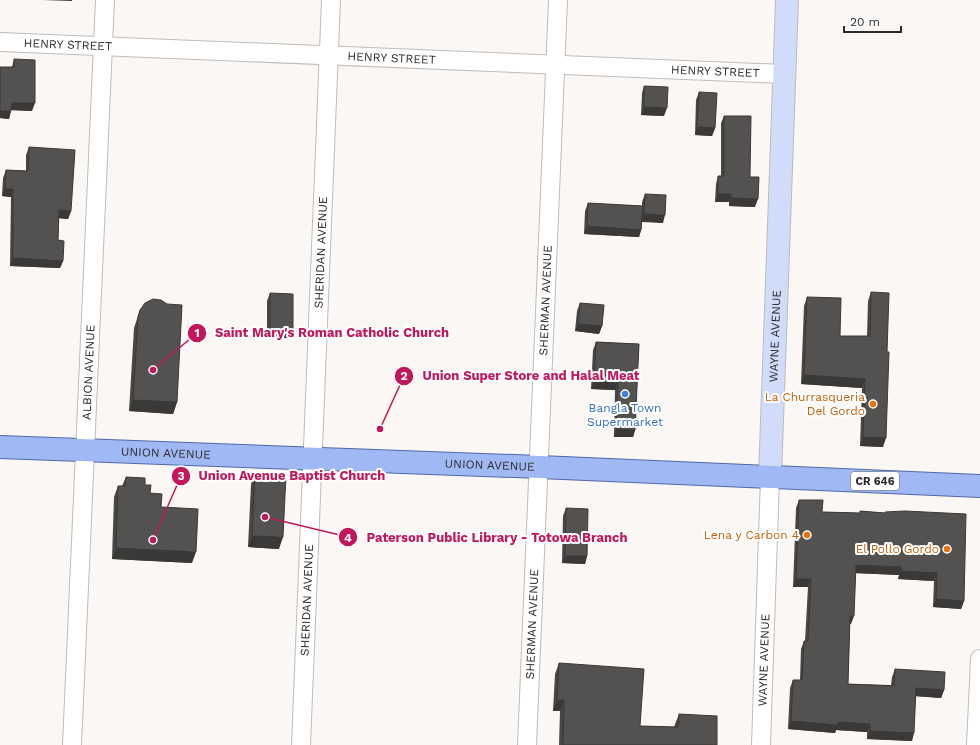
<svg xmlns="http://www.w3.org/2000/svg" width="980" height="745" viewBox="0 0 980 745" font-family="'Work Sans',sans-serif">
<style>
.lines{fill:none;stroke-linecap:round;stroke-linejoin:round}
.minor-casing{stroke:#bfbcba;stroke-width:20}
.secondary-casing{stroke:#bfbcba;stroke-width:24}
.primary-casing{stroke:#4e69a9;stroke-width:24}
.minor{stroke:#fff;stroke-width:18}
.secondary{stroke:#d0dcfa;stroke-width:22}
.primary{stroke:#a0b9f4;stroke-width:22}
.wall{fill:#484745}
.shaded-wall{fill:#3b3938}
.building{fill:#545250;stroke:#3b3938}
.shop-dot{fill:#3f7fe0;stroke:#fff;stroke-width:1.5}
.food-dot{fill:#e8710a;stroke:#fff;stroke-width:1.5}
.labels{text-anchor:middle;stroke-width:4;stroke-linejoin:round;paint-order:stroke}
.shield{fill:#fff;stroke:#6b6b6b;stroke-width:1}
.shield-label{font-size:11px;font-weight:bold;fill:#2c2b2b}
.street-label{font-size:12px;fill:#2c2b2b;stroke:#fff}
.food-label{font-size:12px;fill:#c56008;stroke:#fff;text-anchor:end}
.shop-label{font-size:12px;fill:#366cbe;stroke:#fff}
.leader{fill:none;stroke:#c2185b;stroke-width:1.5}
.callout-dot{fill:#c2185b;stroke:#fff;stroke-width:1.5}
.mark-label{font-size:12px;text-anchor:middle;font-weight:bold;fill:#fff}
.callout-label{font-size:13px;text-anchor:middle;font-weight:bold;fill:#c2185b;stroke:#fff;stroke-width:4;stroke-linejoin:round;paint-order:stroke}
</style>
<rect width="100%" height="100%" fill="#faf7f5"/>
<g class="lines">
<defs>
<g id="minor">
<path id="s1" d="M0 42C261 52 522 64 784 74"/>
<path id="s2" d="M72 745 105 0"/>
<path id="s3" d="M301 745 331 0"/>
<path id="s4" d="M527 745 558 0"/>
<path id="s5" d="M761 745 770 477"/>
<path d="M976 745 980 659"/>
</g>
<g id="secondary">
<path id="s6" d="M770 477 787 0"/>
</g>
<g id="primary">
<path id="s7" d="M0 447 540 467 980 486"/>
</g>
</defs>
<use href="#minor" class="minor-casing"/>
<use href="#secondary" class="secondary-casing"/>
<use href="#primary" class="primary-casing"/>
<use href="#minor" class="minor"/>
<use href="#secondary" class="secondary"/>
<use href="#primary" class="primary"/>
</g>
<path class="wall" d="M14 59 32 111 11 110 9 119 0 118V67H12Z
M644 86 664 116 641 115 642 93Z
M699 92 715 128 712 136 695 135 696 100Z
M724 116 750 177 755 207 729 206V202H715L716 184 718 176H721V123Z
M29 147 71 211 68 219 59 218 58 240 63 261 60 268 10 266 11 197 2 196 3 178 6 170 26 171V155Z
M645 194 663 223 642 222 641 230 639 237 584 234 585 211 588 203 642 206V202Z
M871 292 883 447 860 446 862 388 801 384 804 306 807 297 840 336H867L868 301Z
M270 293 293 331 290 338H267V301Z
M580 303 602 326 599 334 575 331 577 311Z
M140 310 177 402 173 414 129 411 134 328Z
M596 342 639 344 635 430 633 437H614L615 390 591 389 593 350Z
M255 473 279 549 248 547 251 484Z
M126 477 145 485 150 493 161 507 192 563 112 559 114 497 118 486H122Z
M799 500 822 512 860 513V511L885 513V512L964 601 961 609 933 607 934 581 898 579 899 575 855 573 850 624 848 684 891 685 892 677 895 669 944 690 941 698 916 696 912 741 867 739V732L836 730 835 733 788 729 790 688 793 680H800L801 649 804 641H805L808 587H793L796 508Z
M566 508 587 556 585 564 562 563 563 516Z
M559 663 640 726 674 727 679 714 717 745H559L560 711H553L555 674Z"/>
<path class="shaded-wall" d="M42 0H72V1Z
M12 103H35L32 111 9 110Z
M644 107 667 108 664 116 641 115Z
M0 111H11L9 119 0 118Z
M697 127 715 128 712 136 695 135Z
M5 189H13L11 197 2 196Z
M718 194H731L729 202H715Z
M731 198 758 199 755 207 729 206Z
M59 210 71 211 68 219 56 218Z
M644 214 665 215 663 223 641 221Z
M587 226 641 230 639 237 584 234Z
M13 258 63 261 60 268 10 266Z
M578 324 602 326 599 334 575 331Z
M270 330 293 331 290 338H267Z
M804 375 865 379 862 388 801 384Z
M594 382 618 383 615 390 591 389Z
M133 400 177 402 173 414 129 411Z
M616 429 635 430 633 437H614Z
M863 437 886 438 883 447 860 446Z
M252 536 283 537 279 549 248 547Z
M116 548 196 552 192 563 112 559Z
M565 556H587L585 564 562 563Z
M856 565 901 567 899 575 853 573Z
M901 571 937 573 934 581 898 579Z
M796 579H811L808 587H793Z
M936 599 964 601 961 609 933 607Z
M850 616H854L851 624H848Z
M916 688 944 690 941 698 913 696Z
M557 700H564L560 711H553Z
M791 721 838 722 870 724 867 732 836 730 835 733 788 729Z
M870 731 914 733 912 741 867 739Z"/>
<path class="building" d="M14 59 35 60V103H12L11 111H0V67H14Z
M644 86 668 87 667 108 644 107Z
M699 92 717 93 715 128 697 127Z
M724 116H751L750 177H759L758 199 731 198V194H718V176H724Z
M29 147 75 150 71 211 59 210 58 240 64 241 63 261 13 258V189H5L6 170 28 171Z
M645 194 666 195 665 215 644 214Z
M588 203 643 206 641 230 587 226Z
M871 292 889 293 887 352H889L886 438 863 437 865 379 804 375 807 297 841 298 840 336H870Z
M270 293 293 294V331L270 330Z
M153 299 161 300 167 304 182 305 177 402 133 400 138 317 140 310 145 303Z
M580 303 604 305 602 326 578 324Z
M596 342 639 344 635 430 616 429 618 383 594 382Z
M255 473 286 475 283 537 252 536Z
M126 477 145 478V485H151L150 493 162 494 161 507 198 509 196 552 116 548 118 486H125Z
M799 500H823L822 512 860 513V511L885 513V512L905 511 966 514 964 601 936 599 937 573 901 571V567L856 565 854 616H850L848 684 894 686 895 669 945 672 944 690 916 688 914 733 870 731V724L838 722 837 725 791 721 793 680H802L804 641H808L811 579H796Z
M566 508 588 509 587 556H565Z
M559 663 644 669 640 726 678 727 679 714 717 716V745H563L564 700H557Z"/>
<circle class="shop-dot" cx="625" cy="394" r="4"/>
<g class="food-dot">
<circle cx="873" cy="404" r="4"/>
<circle cx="807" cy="535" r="4"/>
<circle cx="947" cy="549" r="4"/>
</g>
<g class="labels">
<rect class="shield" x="851" y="472" width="48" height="18" rx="3"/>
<g class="shield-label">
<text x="875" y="485">CR 646</text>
</g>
<g class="street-label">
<text dy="4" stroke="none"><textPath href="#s1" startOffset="68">HENRY STREET</textPath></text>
<text dy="4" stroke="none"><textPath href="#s1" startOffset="392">HENRY STREET</textPath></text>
<text dy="4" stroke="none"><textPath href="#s1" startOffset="716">HENRY STREET</textPath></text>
<text dy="4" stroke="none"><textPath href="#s3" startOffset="493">SHERIDAN AVENUE</textPath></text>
<text dy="4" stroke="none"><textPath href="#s4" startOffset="445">SHERMAN AVENUE</textPath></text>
<text dy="4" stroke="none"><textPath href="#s6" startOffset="141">WAYNE AVENUE</textPath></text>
<text dy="4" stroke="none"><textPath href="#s2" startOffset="373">ALBION AVENUE</textPath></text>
<text dy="4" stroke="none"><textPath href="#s7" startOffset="166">UNION AVENUE</textPath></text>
<text dy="4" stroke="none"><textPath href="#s7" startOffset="490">UNION AVENUE</textPath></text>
<text dy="4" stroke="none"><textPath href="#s3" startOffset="145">SHERIDAN AVENUE</textPath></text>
<text dy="4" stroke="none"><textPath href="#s4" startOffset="121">SHERMAN AVENUE</textPath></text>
<text dy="4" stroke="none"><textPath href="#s5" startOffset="85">WAYNE AVENUE</textPath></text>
</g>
<g class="food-label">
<text x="865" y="401">La Churrasqueria<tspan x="865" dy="14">Del Gordo</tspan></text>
<text x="799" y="539">Lena y Carbon 4</text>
<text x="939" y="553">El Pollo Gordo</text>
</g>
<g class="shop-label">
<text x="625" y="412">Bangla Town<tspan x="625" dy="14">Supermarket</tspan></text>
</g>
</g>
<path class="leader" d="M153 370L197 333M380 429L404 376M153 540L181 476M265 517L348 537"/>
<g class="callout-dot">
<circle cx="153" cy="370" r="4"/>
<circle cx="380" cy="429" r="4"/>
<circle cx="153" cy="540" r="4"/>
<circle cx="265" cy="517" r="4"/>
<circle cx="197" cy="333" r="10"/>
<circle cx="404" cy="376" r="10"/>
<circle cx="181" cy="476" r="10"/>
<circle cx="348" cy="537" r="10"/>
</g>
<g class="mark-label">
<text x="197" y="337">1</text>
<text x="404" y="380">2</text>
<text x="181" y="480">3</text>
<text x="348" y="542">4</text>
</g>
<g class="callout-label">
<text x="332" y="337">Saint Mary's Roman Catholic Church</text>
<text x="531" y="380">Union Super Store and Halal Meat</text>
<text x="292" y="480">Union Avenue Baptist Church</text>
<text x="497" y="542">Paterson Public Library - Totowa Branch</text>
</g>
<path d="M844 26v6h57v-6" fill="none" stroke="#2c2b2b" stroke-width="2"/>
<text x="850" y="26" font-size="12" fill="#2c2b2b" stroke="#ffffff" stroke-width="3" paint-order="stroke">20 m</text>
</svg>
